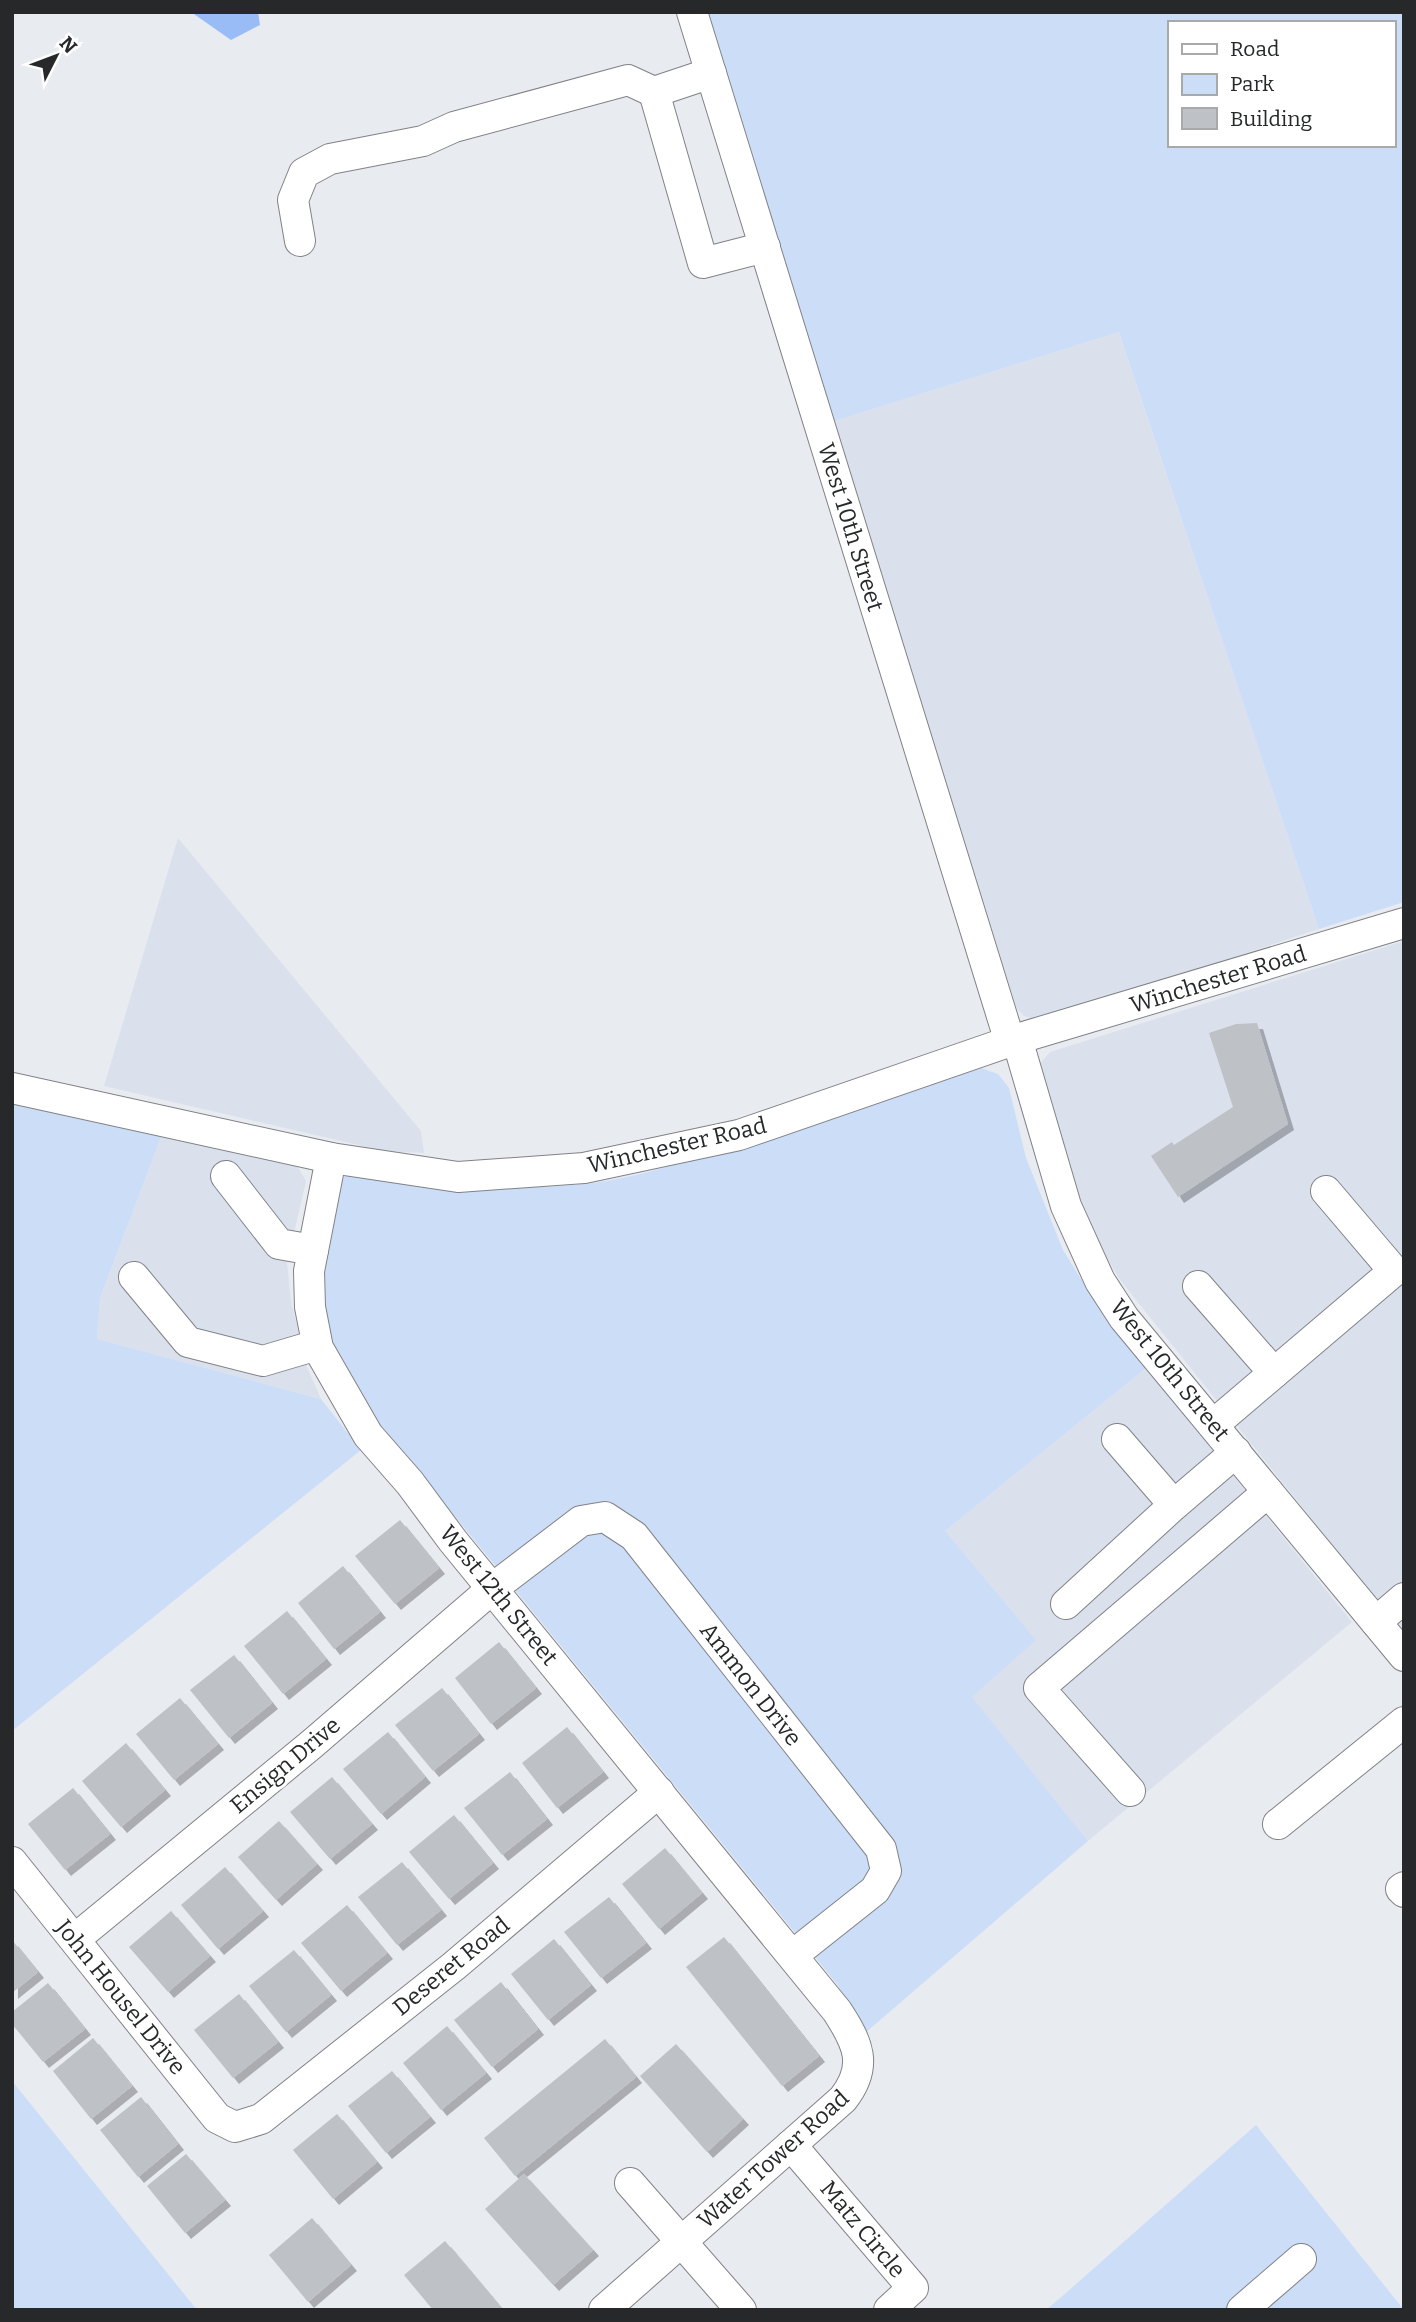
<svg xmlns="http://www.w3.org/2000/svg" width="1416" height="2322" font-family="Bitter,serif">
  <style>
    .built { fill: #dae1ed }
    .green { fill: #ccddf8; fill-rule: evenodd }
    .forest { fill: #99bcf7 }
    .building { fill: #bec1c6; filter: url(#shadow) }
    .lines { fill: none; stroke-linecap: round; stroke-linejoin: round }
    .minor-casing { stroke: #808287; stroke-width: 32 }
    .minor { stroke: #fff; stroke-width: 30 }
    .labels { text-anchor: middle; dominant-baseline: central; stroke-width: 6; stroke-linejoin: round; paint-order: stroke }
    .street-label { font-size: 23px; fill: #262829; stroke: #fff }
  </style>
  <defs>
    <filter id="shadow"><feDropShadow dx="6" dy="6" stdDeviation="0" flood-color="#0004"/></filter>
  </defs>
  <rect width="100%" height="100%" fill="#e8ebf0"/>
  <!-- built -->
  <g class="built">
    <polygon points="1119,332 1319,929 1039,1021 1024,1016 1013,1005 831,422"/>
    <polygon points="178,838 421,1131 424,1153 384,1151 104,1086"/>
    <polygon points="1404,941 1404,1634 1120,1280 1084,1218 1038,1066 1050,1052"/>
    <polygon points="163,1132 296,1164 306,1181 287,1263 291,1301 307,1367 321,1399 97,1339 100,1298"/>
    <polygon points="1146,1368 1352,1622 1088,1841 971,1696 945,1531"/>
  </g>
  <!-- green -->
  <g class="green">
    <path d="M704,12H1404V902L1319,929L1119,332L831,422ZM1169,23H1393V145H1169Z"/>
    <path d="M981,1068L998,1074L1009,1088L1026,1158L1063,1250L1099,1308L1146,1368L945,1531L1036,1640L972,1697L1088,1841L865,2033L837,1984L360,1400L336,1355L323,1310L319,1270L334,1188L347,1174C426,1185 505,1192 585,1184C632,1179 683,1162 729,1149C814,1124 897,1095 981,1068Z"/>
    <polygon points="12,1100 163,1132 100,1298 97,1339 321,1399 361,1450 12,1731"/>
    <polygon points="12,2081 197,2310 12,2310"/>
    <polygon points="1256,2125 1404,2310 1046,2310 1066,2293"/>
  </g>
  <!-- forest -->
  <polygon class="forest" points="191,12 258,12 260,25 231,40"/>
  <!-- building -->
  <g class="building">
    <polygon points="1257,1023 1288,1124 1178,1197 1151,1156 1172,1142 1174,1145 1233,1107 1209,1033 1236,1024"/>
    <polygon points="400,1520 439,1568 395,1604 355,1556"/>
    <polygon points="343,1566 380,1612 334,1649 298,1603"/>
    <polygon points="287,1611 326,1659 283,1694 244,1646"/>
    <polygon points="499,1642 536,1688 491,1724 455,1678"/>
    <polygon points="234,1655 272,1703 229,1738 190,1690"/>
    <polygon points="442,1688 479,1734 433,1771 395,1725"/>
    <polygon points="180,1698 218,1744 174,1780 136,1734"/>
    <polygon points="567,1727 603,1772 557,1808 522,1763"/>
    <polygon points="388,1732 425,1777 381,1814 343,1769"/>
    <polygon points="126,1743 165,1790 121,1827 82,1781"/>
    <polygon points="510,1772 547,1819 502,1855 464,1808"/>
    <polygon points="332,1777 372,1824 330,1859 290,1812"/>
    <polygon points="73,1788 110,1834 65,1870 28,1824"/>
    <polygon points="454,1815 493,1863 449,1899 409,1852"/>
    <polygon points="279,1821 317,1864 276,1900 238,1857"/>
    <polygon points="665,1848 702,1893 659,1929 622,1884"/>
    <polygon points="402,1862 441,1910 397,1945 358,1897"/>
    <polygon points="225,1867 263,1911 218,1949 181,1905"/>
    <polygon points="609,1897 646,1943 601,1978 564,1932"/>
    <polygon points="347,1905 387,1953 341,1991 301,1943"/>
    <polygon points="171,1911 210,1956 168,1992 129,1947"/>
    <polygon points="724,1937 819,2056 782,2086 686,1967"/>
    <polygon points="554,1939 591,1985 548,2020 511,1974"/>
    <polygon points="12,1940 38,1972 12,1993"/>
    <polygon points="294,1950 331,1995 286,2032 249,1986"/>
    <polygon points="501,1982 538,2029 492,2067 454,2020"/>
    <polygon points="48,1983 85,2029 43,2062 12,2024 12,2012"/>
    <polygon points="239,1994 278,2042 233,2078 194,2030"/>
    <polygon points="447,2026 486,2073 441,2110 403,2063"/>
    <polygon points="93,2038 132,2086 91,2119 53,2071"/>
    <polygon points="605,2039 636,2077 515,2176 484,2138"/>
    <polygon points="676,2044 743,2119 707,2152 640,2076"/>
    <polygon points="392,2071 430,2117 386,2153 348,2106"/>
    <polygon points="141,2097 178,2144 138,2177 100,2130"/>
    <polygon points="337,2114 377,2162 333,2199 293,2150"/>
    <polygon points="186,2154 225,2200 185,2233 147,2186"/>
    <polygon points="524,2174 593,2250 553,2285 485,2209"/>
    <polygon points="312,2218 351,2265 308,2302 269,2255"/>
    <polygon points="445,2241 503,2310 433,2310 404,2275"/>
  </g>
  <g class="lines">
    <!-- minor casing -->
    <g class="minor-casing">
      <g id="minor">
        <polyline points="692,12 1010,1042"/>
        <polyline points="654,92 703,263 765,247"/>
        <polyline points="300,241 293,200 304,173 330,159 423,141 454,127 628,80 654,92 711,73"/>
        <polyline points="1017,1039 1066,1206 1100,1281 1124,1318 1404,1656"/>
        <polyline points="12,1088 331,1158 458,1177 584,1168 739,1135 1017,1039 1404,923"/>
        <path d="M331,1158L309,1271L310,1307L318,1348L368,1435L410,1483L453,1541L837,2011C858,2043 869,2066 843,2099L604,2310"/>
        <polyline points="226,1176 279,1244 313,1250"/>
        <polyline points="134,1277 188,1342 263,1361 317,1345"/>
        <polyline points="1198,1286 1274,1373"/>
        <polyline points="1213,1425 1394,1271 1326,1191"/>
        <polyline points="1117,1439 1174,1505"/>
        <polyline points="1066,1604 1174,1505 1236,1452"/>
        <polyline points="1376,1622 1404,1598"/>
        <polyline points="1130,1791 1039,1688 1268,1492"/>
        <polyline points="1278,1824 1404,1722"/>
        <polyline points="12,1862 217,2118 235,2127 261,2119 454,1966 659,1792"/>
        <polyline points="1404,1887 1401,1889 1404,1892"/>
        <polyline points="75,1939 312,1744 493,1588 581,1521 605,1517 634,1536 881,1849 886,1871 875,1890 793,1955"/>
        <polyline points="791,2145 913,2288 889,2310"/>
        <polyline points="630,2183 741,2310"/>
        <polyline points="1242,2310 1301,2259"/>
      </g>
    </g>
    <!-- minor -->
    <use href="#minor" class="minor"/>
  </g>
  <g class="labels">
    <!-- street labels -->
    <g class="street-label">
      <text transform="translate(851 527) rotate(73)">West 10th Street</text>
      <text transform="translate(1218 979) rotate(-17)">Winchester Road</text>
      <text transform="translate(677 1145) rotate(-13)">Winchester Road</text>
      <text transform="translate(1170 1370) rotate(51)">West 10th Street</text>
      <text transform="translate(499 1595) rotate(51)">West 12th Street</text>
      <text transform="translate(751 1684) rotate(52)">Ammon Drive</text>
      <text transform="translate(285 1765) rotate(-40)">Ensign Drive</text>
      <text transform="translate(451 1966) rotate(-39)">Deseret Road</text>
      <text transform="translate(121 1997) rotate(51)">John Housel Drive</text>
      <text transform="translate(773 2159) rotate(-42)">Water Tower Road</text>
      <text transform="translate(863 2229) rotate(50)">Matz Circle</text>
    </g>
  </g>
  <!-- border -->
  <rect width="1416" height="2322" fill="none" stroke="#262829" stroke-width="28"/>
  <!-- legend -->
  <rect x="1168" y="21" width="228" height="126" fill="#ffffff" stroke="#a8a9a9" stroke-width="2"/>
  <rect x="1182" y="44" width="35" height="10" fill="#ffffff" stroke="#a8a9a9" stroke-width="2"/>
  <text x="1230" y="56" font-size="21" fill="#262829">Road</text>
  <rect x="1182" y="74" width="35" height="21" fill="#ccddf8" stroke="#a8a9a9" stroke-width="2"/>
  <text x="1230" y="91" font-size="21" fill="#262829">Park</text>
  <rect x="1182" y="108" width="35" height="21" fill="#bec1c6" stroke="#a8a9a9" stroke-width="2"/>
  <text x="1230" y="126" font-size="21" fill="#262829">Building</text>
  <!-- north arrow -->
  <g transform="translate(56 56) rotate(48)" stroke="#ffffff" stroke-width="5" paint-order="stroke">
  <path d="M0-5L12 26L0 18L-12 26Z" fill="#262829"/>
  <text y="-10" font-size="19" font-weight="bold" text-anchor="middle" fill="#262829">N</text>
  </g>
</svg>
